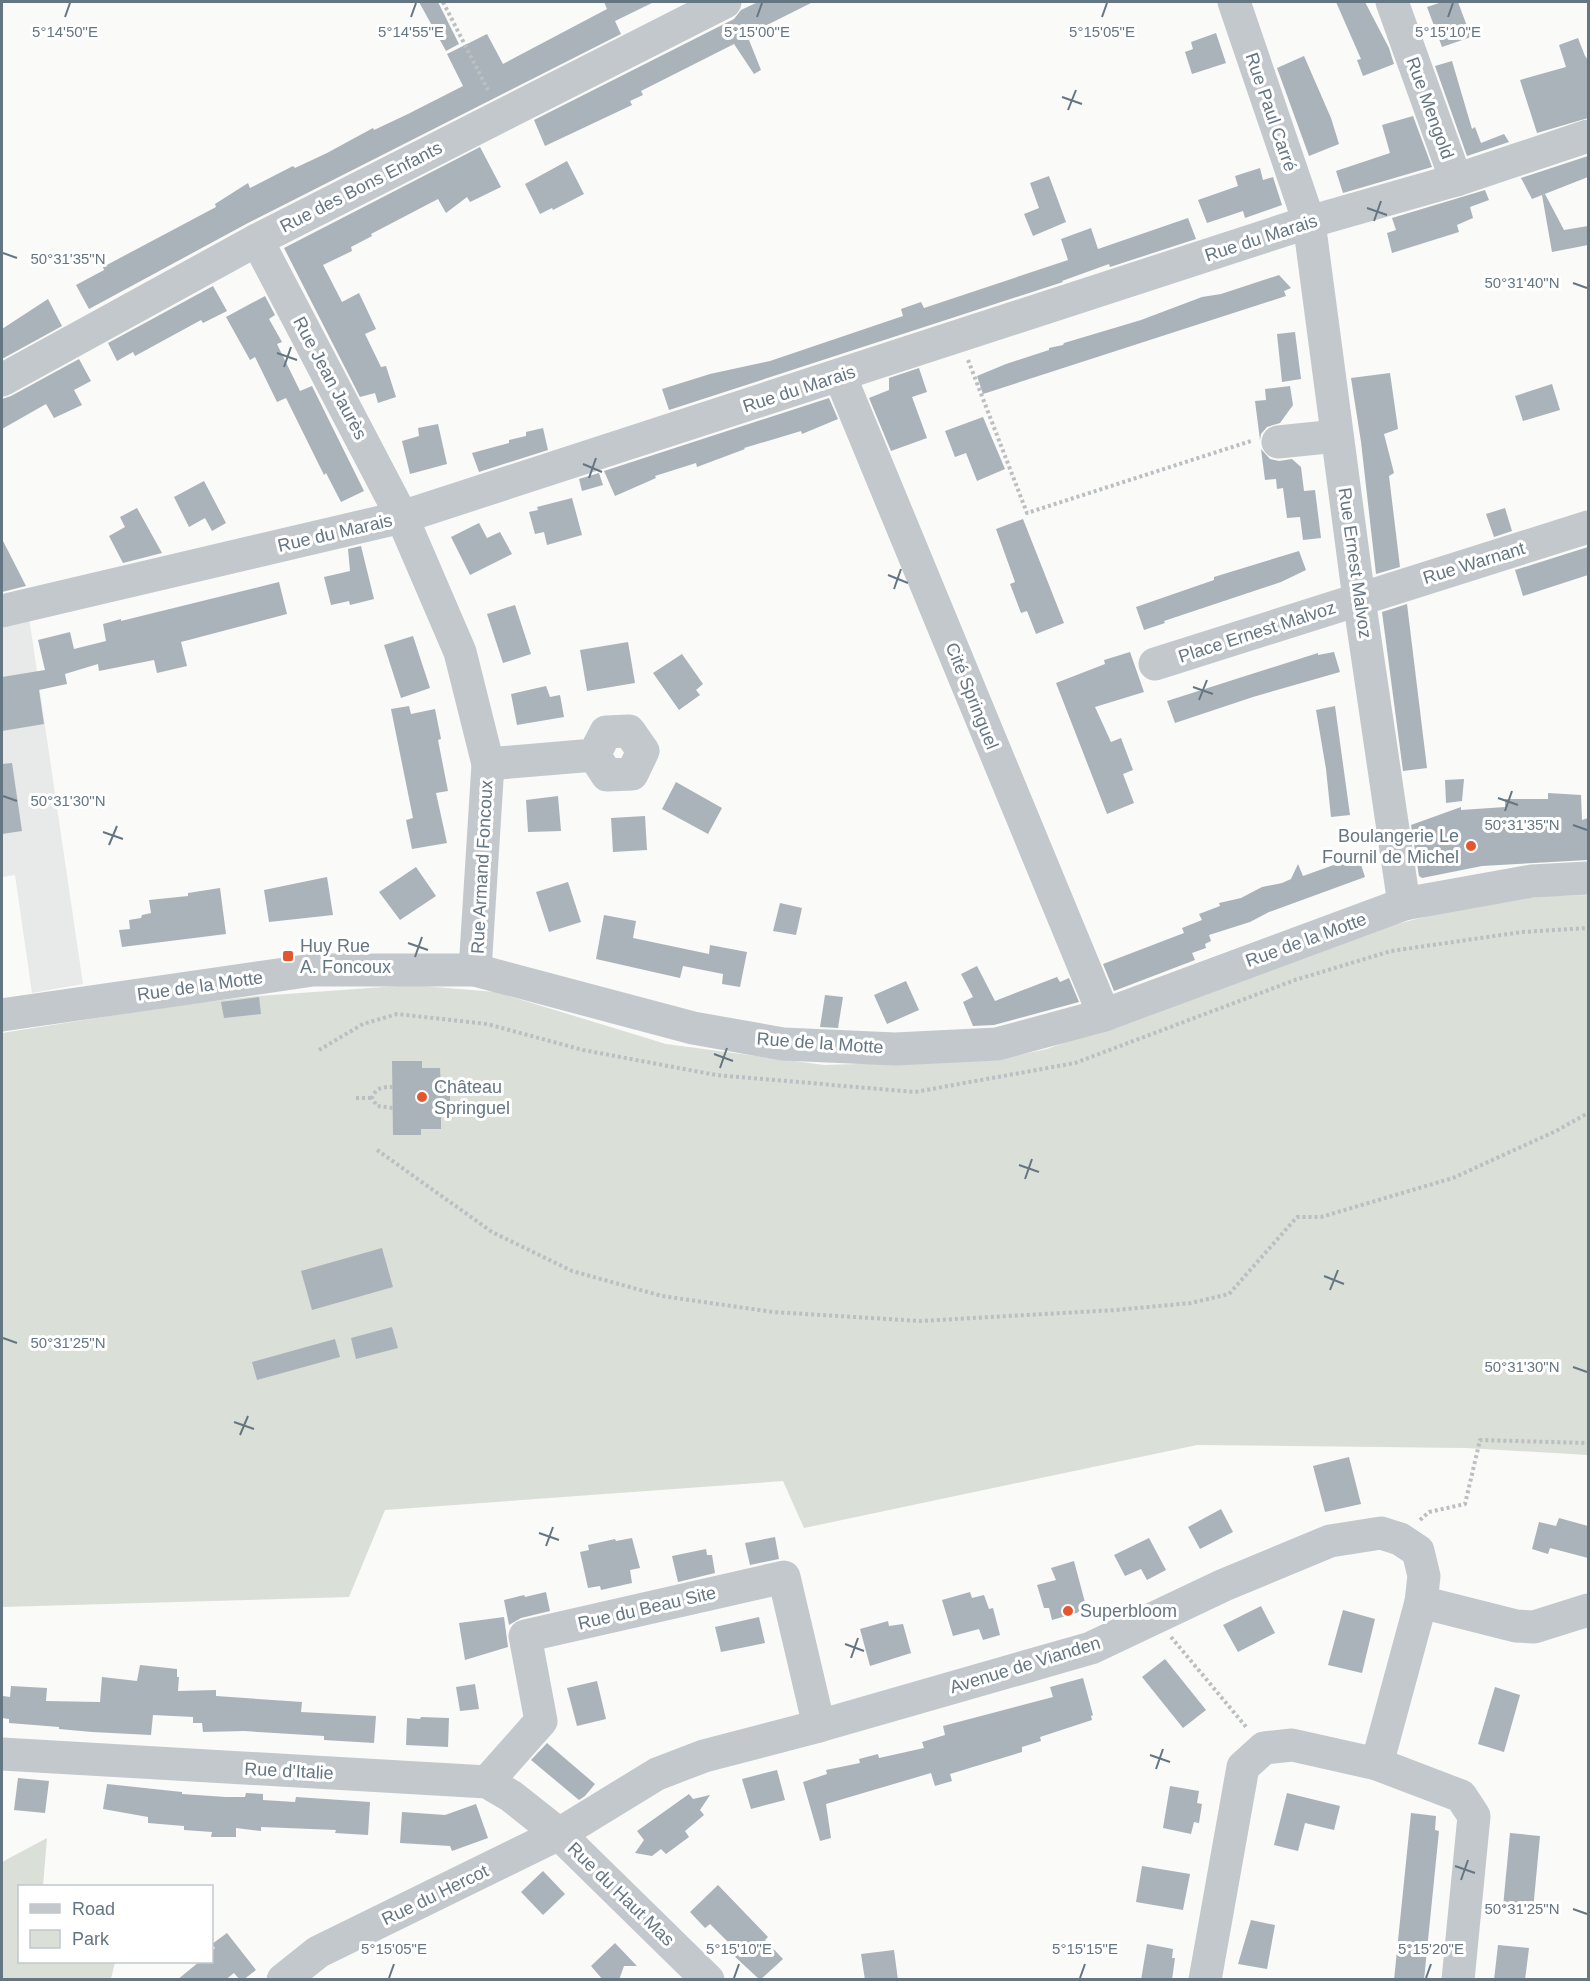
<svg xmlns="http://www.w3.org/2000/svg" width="1590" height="1981" font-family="Arial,sans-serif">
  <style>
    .built { fill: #e8e9e9 }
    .green { fill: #dadfd7 }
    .building { fill: #aab3b9 }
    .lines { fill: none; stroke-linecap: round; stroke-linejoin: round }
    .path { stroke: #bbbfc2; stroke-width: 4; stroke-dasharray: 3 3; stroke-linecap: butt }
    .minor { stroke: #c3c8cc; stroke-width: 33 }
    .ticks { fill: none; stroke: #657683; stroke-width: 2 }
    .poi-dot { fill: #e4572e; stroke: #fff; stroke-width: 2 }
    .labels { text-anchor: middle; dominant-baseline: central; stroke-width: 6; stroke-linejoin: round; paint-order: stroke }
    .street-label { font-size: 18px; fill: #657683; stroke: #fff }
    .poi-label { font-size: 18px; fill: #657683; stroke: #fff; text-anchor: start }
    .ticks-label { font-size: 15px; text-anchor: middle; fill: #657683; stroke: #fff; stroke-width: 6; stroke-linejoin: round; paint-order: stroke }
  </style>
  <rect width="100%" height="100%" fill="#fafaf8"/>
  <!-- built -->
  <polygon class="built" points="29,617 83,984 32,993 15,875 2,877 2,624"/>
  <!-- green -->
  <g class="green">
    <polygon points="1588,895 1588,1455 1466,1448 1197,1445 804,1528 783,1481 385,1510 349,1597 2,1607 2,1033 179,1005 259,996 411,985 496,992 666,1044 824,1065 995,1060 1047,1049 1372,930 1482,903 1547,896"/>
    <polygon points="47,1838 43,1886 20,1886 20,1962 115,1962 111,1979 2,1979 2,1862"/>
  </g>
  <!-- building -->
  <g class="building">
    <polygon points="419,2 438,2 459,44 446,51"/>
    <polygon points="604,2 654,2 615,21 621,34 248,223 89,309 76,285 104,270 103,267 216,207 215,204 248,183 250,188 293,166 295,168 327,153 373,128 374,130 408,114 463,86 447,54 487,34 503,64 607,9"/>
    <polygon points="758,2 813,2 747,35 761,70 754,74 734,44 641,91 643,95 630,101 632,105 545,146 534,120 734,19 741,10"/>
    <polygon points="1336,2 1365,2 1389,48 1394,64 1363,76 1357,60 1361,59"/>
    <polygon points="1442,2 1458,2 1471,37 1442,47 1427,7"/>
    <polygon points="1216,33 1226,63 1192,74 1185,52 1193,49 1191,42"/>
    <polygon points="1578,38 1585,56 1588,60 1588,118 1537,133 1520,80 1566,67 1559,45"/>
    <polygon points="1304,56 1331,118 1339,144 1309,156 1277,68"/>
    <polygon points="1452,61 1472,129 1475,127 1481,143 1504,134 1509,142 1467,156 1435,66"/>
    <polygon points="1413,116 1432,167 1343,193 1336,171 1390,153 1382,125"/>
    <polygon points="480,147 501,187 470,202 467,197 446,213 438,199 371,234 372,236 351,247 352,251 323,265 342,302 359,293 376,329 365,334 381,367 386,366 396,397 378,403 375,393 360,397 284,248"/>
    <polygon points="1588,156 1588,177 1532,199 1521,178"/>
    <polygon points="567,161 584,194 553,210 552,208 540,214 525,184"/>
    <polygon points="1260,168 1263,180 1273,177 1282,205 1245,218 1243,211 1207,223 1198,200 1238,186 1235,176"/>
    <polygon points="1049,176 1066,222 1033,236 1024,214 1039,208 1030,183"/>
    <polygon points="1485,190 1489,200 1470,207 1473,218 1457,225 1459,232 1392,253 1387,233 1396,230 1392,218"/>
    <polygon points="1545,194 1564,230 1588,226 1588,245 1552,252 1542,195"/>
    <polygon points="1188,218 1196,239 1110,267 1109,264 1062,281 1063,282 669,410 662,389 710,374 770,361 903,316 901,309 921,302 924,308 1068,260 1061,239 1091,228 1098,249"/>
    <polygon points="1279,275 1291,288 1284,291 1286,296 983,394 977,376 1006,364 1049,350 1049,348 1063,345 1064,343 1141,320 1202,297 1221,294"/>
    <polygon points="213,286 227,311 203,323 201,320 135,356 133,352 117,361 108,343"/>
    <polygon points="265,296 275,315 269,319 282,342 277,344 300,391 312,386 364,491 341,502 326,473 324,475 286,398 277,402 255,357 250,360 226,317"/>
    <polygon points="48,299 62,326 2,359 2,329"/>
    <polygon points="1295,332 1301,379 1282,382 1277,334"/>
    <polygon points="79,359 91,381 74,390 82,405 54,418 46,404 2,429 2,399 11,396"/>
    <polygon points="919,368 927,392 912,397 927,438 891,451 869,398 889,390 889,378"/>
    <polygon points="1390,373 1398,429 1384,434 1394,473 1389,476 1400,567 1376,574 1361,442 1351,378"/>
    <polygon points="1552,384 1560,410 1523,421 1515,396"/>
    <polygon points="1290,386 1293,405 1280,423 1267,427 1261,434 1260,440 1255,401 1266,400 1265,389"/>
    <polygon points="829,398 838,419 802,434 801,431 744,448 745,449 697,467 696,463 655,476 656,478 615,496 604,471"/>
    <polygon points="983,417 1005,469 977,481 966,453 955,457 945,431"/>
    <polygon points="438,424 447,464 410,474 402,441 419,436 418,428"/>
    <polygon points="543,428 548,450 479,472 472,453 509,443 509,440 526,436 526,432"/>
    <polygon points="1261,449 1270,459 1279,461 1292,459 1301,467 1304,491 1315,490 1321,538 1303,540 1300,517 1287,518 1283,488 1277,489 1276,479 1265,480"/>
    <polygon points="599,473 603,485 582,491 579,479"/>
    <polygon points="204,481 226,523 212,531 205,518 189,527 174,497"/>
    <polygon points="572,498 582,535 547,545 544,532 535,534 529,512 538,510 537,507"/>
    <polygon points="137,508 162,553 123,563 109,536 125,527 120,517"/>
    <polygon points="1505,508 1512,531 1494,537 1486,514"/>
    <polygon points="1023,519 1064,623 1036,634 1027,611 1021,613 1010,584 1015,582 996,529"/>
    <polygon points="479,523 487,538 500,532 512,554 470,575 451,537"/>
    <polygon points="2,539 26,586 2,592"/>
    <polygon points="361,546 374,599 350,605 349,601 331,605 324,577 350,571 348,549"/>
    <polygon points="1588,547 1588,575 1523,596 1515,570"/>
    <polygon points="1299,551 1306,570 1281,582 1164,621 1165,623 1144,630 1136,607 1214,580 1214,577"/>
    <polygon points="279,582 287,614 181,642 187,666 157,673 154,660 99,671 98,664 65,674 67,684 39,690 44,724 2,731 2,677 45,670 38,640 70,632 74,649 106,641 103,624 121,619 121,621"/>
    <polygon points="1407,604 1427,768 1403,771 1382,612"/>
    <polygon points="515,605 531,654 503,663 487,614"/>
    <polygon points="413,636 430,688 401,698 384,645"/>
    <polygon points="628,642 635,683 587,691 580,650"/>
    <polygon points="1130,652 1144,692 1095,707 1111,742 1121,738 1133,770 1123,774 1134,803 1107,814 1056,683 1105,664 1104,660"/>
    <polygon points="1334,652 1340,672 1253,697 1175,723 1167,701 1318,653 1318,655"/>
    <polygon points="682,654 703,684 696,690 700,695 679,710 653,673"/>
    <polygon points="546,686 550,697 560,695 564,717 517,725 511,694"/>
    <polygon points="409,706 411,714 435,709 441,739 438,740 448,791 436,793 447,843 412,849 406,820 413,818 391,709"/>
    <polygon points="1335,706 1350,815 1331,817 1326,769 1316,710"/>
    <polygon points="12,763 22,831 2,834 2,764"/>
    <polygon points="1464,779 1462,801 1446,803 1445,780"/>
    <polygon points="676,782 722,808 708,834 662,809"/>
    <polygon points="1548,793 1581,795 1582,820 1588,818 1588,860 1482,866 1422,878 1419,876 1411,825 1461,807 1461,810 1505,807 1505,799 1548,799"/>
    <polygon points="558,796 561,831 528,832 526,800"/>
    <polygon points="645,816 647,850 613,852 611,818"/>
    <polygon points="1357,852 1365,877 1269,912 1250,922 1209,935 1211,941 1205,944 1206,948 1192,953 1195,960 1114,991 1103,964 1184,933 1182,928 1202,920 1199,914 1220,906 1219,903 1241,898 1262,887 1282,883 1291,879 1298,864 1303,876 1342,862 1341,858"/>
    <polygon points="416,867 436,896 400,920 379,892"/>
    <polygon points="327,877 333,915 269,922 264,890"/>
    <polygon points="568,882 581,922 549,932 536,892"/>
    <polygon points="220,888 226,934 122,947 119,930 130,929 129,920 141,918 142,915 151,913 149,900 188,896 188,893"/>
    <polygon points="780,903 802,908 796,935 773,931"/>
    <polygon points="604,915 636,921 633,938 709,954 710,945 747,952 740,987 722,984 723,974 683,966 680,978 596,959"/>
    <polygon points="977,966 995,1001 1057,977 1060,982 1069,978 1079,1002 994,1025 973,1026 963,1002 973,997 961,974"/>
    <polygon points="906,981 919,1010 887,1024 874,995"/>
    <polygon points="825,995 843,997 838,1028 820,1027"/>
    <polygon points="259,997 261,1014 224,1018 221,1002"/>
    <polygon points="392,1061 422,1061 422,1068 440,1068 441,1088 450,1088 450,1107 441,1107 441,1129 421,1129 421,1135 393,1135"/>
    <polygon points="382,1248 393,1287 312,1310 301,1271"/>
    <polygon points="392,1327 398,1348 356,1359 351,1338"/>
    <polygon points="335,1339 340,1357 257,1380 252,1362"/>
    <polygon points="1349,1457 1361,1504 1325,1512 1313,1466"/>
    <polygon points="1221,1509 1233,1532 1200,1549 1188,1527"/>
    <polygon points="1559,1518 1588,1526 1588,1558 1550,1548 1548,1554 1532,1549 1539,1522 1556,1526"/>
    <polygon points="775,1537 779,1559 750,1565 745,1543"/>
    <polygon points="632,1538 640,1568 630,1570 632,1583 601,1590 600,1586 588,1588 580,1552 589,1550 588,1545 615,1539 616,1541"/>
    <polygon points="1149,1538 1166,1570 1147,1580 1141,1569 1125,1576 1114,1555"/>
    <polygon points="706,1549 707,1555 712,1555 715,1573 678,1582 672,1556"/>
    <polygon points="1074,1561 1087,1610 1052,1620 1049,1608 1044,1608 1037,1585 1056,1580 1051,1568"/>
    <polygon points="546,1592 550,1611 521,1618 509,1625 504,1600 524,1595 525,1597"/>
    <polygon points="970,1592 972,1598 984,1595 989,1609 993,1608 1000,1635 983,1640 979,1629 953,1636 942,1600"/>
    <polygon points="1261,1606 1275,1633 1238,1652 1223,1625"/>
    <polygon points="1343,1610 1375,1619 1362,1673 1328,1665"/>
    <polygon points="504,1617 508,1647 465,1660 459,1623"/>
    <polygon points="759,1617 765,1643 721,1652 715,1627"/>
    <polygon points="888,1621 889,1626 903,1624 911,1653 870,1666 860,1629"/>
    <polygon points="1165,1659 1206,1710 1183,1728 1142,1677"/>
    <polygon points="140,1665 177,1669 177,1677 179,1677 178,1691 216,1690 216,1696 302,1702 301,1712 376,1716 374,1743 324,1740 324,1736 244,1731 203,1732 202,1723 193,1723 193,1717 153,1715 151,1735 92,1732 59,1729 59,1727 9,1723 9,1719 2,1718 3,1696 10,1697 11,1686 47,1688 46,1701 100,1702 102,1677 137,1681"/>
    <polygon points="1083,1678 1093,1715 1091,1716 1092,1720 1040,1737 1041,1741 1022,1747 1022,1752 950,1774 952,1781 935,1786 931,1773 826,1804 831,1838 820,1841 803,1782 827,1774 826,1770 860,1763 859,1759 878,1754 879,1758 924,1748 922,1742 945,1735 943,1726 1053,1697 1050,1687"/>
    <polygon points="597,1681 606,1719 577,1726 567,1688"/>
    <polygon points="475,1684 479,1709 460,1711 456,1687"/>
    <polygon points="1495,1687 1520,1695 1504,1752 1478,1744"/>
    <polygon points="421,1717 449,1718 448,1747 406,1745 407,1718 420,1719"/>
    <polygon points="547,1743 595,1784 585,1796 579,1800 531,1760"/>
    <polygon points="777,1770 785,1800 751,1809 742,1779"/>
    <polygon points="18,1778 49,1781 45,1813 14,1810"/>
    <polygon points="107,1784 182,1792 182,1794 226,1797 245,1797 246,1793 263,1794 263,1800 295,1802 296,1797 370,1802 368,1835 335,1833 336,1830 261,1827 261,1831 236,1828 236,1837 211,1837 212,1832 184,1830 184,1826 148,1823 148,1817 103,1809"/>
    <polygon points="1170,1786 1199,1791 1197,1803 1202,1804 1199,1823 1194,1822 1191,1834 1163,1828"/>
    <polygon points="1287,1793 1340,1806 1334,1830 1305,1823 1298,1851 1274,1845"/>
    <polygon points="689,1794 693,1799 710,1795 700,1810 704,1815 685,1831 689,1837 666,1854 661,1849 652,1856 635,1853 644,1840 637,1831"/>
    <polygon points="476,1804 488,1838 452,1851 450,1846 400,1843 402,1812 445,1815"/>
    <polygon points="1411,1813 1436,1816 1435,1830 1439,1831 1424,1980 1394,1980"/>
    <polygon points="1510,1833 1540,1836 1533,1910 1503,1907"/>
    <polygon points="1142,1866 1190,1874 1183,1910 1136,1902"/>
    <polygon points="543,1871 565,1894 543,1915 521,1892"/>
    <polygon points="718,1885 768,1937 765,1940 783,1959 760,1980 732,1954 736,1950 710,1924 705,1928 690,1912"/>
    <polygon points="1251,1920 1275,1925 1267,1969 1238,1964"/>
    <polygon points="227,1933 256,1970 243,1980 240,1980 234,1973 225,1980 177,1980 199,1962 212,1962 212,1951 215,1948 212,1944"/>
    <polygon points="615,1943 637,1966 624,1966 619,1980 603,1980 591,1966"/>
    <polygon points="1147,1944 1173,1949 1172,1958 1175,1958 1172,1980 1141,1980"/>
    <polygon points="1498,1945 1529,1948 1525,1980 1494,1980"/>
    <polygon points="894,1950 898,1980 865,1980 861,1954"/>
  </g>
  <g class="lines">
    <!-- path -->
    <g class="path">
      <polyline points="443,2 489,92"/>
      <polyline points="968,360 1027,513 1251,441"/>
      <polyline points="319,1050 363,1024 397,1014 487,1024 583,1050 716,1075 915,1092 1075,1063 1295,980 1391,951 1522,932 1588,928"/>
      <path d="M393,1087C383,1087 376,1087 372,1098L377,1106L393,1108"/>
      <polyline points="356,1098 372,1098"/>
      <polyline points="377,1150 492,1232 572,1271 662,1296 773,1312 920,1321 1116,1310 1191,1303 1229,1294 1297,1217 1321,1217 1453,1178 1556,1131 1588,1113"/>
      <polyline points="1420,1520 1429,1512 1465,1504 1480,1440 1588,1443"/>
      <polyline points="1171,1637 1247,1728"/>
    </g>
    <!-- minor -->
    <g class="minor">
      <polyline points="1234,2 1309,222 1359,599 1404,904"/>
      <polyline points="1392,2 1456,180"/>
      <polyline points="257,240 402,517 460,652 488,764 475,970"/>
      <polyline points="840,376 1104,1015"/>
      <polyline points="2,380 257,240 725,2"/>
      <polyline points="1278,442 1337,436"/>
      <polyline points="2,611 402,517 1309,222 1456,180 1588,136"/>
      <polyline points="1155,664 1588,527"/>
      <polyline points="488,764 594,755 607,775 632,774 643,751 629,731 606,732 594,755"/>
      <polyline points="2,1015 313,970 475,970 693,1028 783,1044 895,1049 997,1044 1104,1015 1404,904 1532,881 1588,878"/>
      <polyline points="1421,1602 1516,1626 1534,1627 1588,1610"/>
      <polyline points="2,1754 487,1782 511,1796 559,1834 708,1980"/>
      <polyline points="1377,1764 1461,1796 1474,1816 1458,1980"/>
      <polyline points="487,1782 541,1721 525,1636 784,1577 819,1726"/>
      <polyline points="283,1980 318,1952 559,1834 657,1774 704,1756 819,1726 1091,1648 1224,1585 1330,1541 1381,1533 1400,1539 1418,1551 1424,1576 1421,1602 1377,1764 1292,1745 1264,1748 1243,1767 1205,1980"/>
    </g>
  </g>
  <!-- ticks -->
  <path class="ticks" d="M65,17L70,3M411,17L416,3M757,17L762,3M1102,17L1107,3M1448,17L1453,3M1062,97L1082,104M1068,110L1076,90M1367,208L1387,215M1374,221L1381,201M3,253L17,258M1573,283L1587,288M277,353L297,360M284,367L291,347M583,464L602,472M589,478L596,458M888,575L908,583M894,589L901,569M1193,687L1213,694M1199,700L1207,680M3,796L17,801M1498,798L1518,805M1505,811L1512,791M1573,825L1587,830M103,832L123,839M109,845L117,826M408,943L428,950M415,957L422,937M714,1054L733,1061M720,1068L727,1048M1019,1165L1039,1172M1025,1179L1032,1159M1324,1276L1344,1284M1330,1290L1338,1270M3,1338L17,1343M1573,1367L1587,1372M234,1422L254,1429M240,1435L248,1416M539,1533L559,1540M546,1546L553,1527M845,1644L864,1651M851,1658L858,1638M1150,1755L1170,1762M1156,1769L1163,1749M1455,1866L1475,1873M1461,1880L1468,1860M1573,1909L1587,1914M389,1978L394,1964M734,1978L739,1964M1080,1978L1085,1964M1426,1978L1431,1964"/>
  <!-- markers -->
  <g class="poi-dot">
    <circle cx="1471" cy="846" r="6"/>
    <rect x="282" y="950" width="12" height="12" rx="3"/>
    <circle cx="422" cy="1097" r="6"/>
    <circle cx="1068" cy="1611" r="6"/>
  </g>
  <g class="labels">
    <!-- street labels -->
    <g class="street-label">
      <text transform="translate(1430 108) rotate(70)">Rue Mengold</text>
      <text transform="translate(1271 112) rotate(71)">Rue Paul Carré</text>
      <text transform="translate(361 187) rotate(-27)">Rue des Bons Enfants</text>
      <text transform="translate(1261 238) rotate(-18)">Rue du Marais</text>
      <text transform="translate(330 378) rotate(62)">Rue Jean Jaurès</text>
      <text transform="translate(799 389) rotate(-18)">Rue du Marais</text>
      <text transform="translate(335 533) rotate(-13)">Rue du Marais</text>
      <text transform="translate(1355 563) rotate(82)">Rue Ernest Malvoz</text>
      <text transform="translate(1474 563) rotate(-17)">Rue Warnant</text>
      <text transform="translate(1257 632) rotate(-18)">Place Ernest Malvoz</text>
      <text transform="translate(972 696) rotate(68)">Cité Springuel</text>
      <text transform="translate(482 867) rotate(-87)">Rue Armand Foncoux</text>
      <text transform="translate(1306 940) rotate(-20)">Rue de la Motte</text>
      <text transform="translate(200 986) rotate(-8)">Rue de la Motte</text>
      <text transform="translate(820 1043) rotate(4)">Rue de la Motte</text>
      <text transform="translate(647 1608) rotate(-13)">Rue du Beau Site</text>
      <text transform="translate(1025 1665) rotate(-17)">Avenue de Vianden</text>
      <text transform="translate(289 1771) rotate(3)">Rue d'Italie</text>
      <text transform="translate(621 1894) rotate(44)">Rue du Haut Mas</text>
      <text transform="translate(435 1895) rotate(-26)">Rue du Hercot</text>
    </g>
    <!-- poi labels -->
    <g class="poi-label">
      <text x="1459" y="836" text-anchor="end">Boulangerie Le<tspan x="1459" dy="21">Fournil de Michel</tspan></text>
      <text x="300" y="946">Huy Rue<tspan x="300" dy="21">A. Foncoux</tspan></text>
      <text x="434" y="1087">Château<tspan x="434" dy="21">Springuel</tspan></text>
      <text x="1080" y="1611">Superbloom</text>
    </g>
  </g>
  <g class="ticks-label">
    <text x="65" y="37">5°14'50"E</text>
    <text x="411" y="37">5°14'55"E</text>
    <text x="757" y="37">5°15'00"E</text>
    <text x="1102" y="37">5°15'05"E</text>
    <text x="1448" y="37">5°15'10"E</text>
    <text x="68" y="264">50°31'35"N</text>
    <text x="1522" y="288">50°31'40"N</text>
    <text x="68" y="806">50°31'30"N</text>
    <text x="1522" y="830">50°31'35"N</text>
    <text x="68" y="1348">50°31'25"N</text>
    <text x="1522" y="1372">50°31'30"N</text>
    <text x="1522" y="1914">50°31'25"N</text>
    <text x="394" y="1954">5°15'05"E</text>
    <text x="739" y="1954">5°15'10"E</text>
    <text x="1085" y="1954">5°15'15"E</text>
    <text x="1431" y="1954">5°15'20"E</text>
  </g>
  <!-- border -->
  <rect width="1590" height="1981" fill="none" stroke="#657683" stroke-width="6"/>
  <!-- legend -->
  <rect x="18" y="1885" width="195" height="78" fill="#ffffff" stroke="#c1c8cd" stroke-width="1.5"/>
  <rect x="30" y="1904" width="30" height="9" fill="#c3c8cc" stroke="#c1c8cd" stroke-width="1.5"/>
  <text x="72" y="1915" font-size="18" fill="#657683">Road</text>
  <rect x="30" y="1930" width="30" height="18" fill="#dadfd7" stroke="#c1c8cd" stroke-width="1.5"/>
  <text x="72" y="1945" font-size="18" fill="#657683">Park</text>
</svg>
